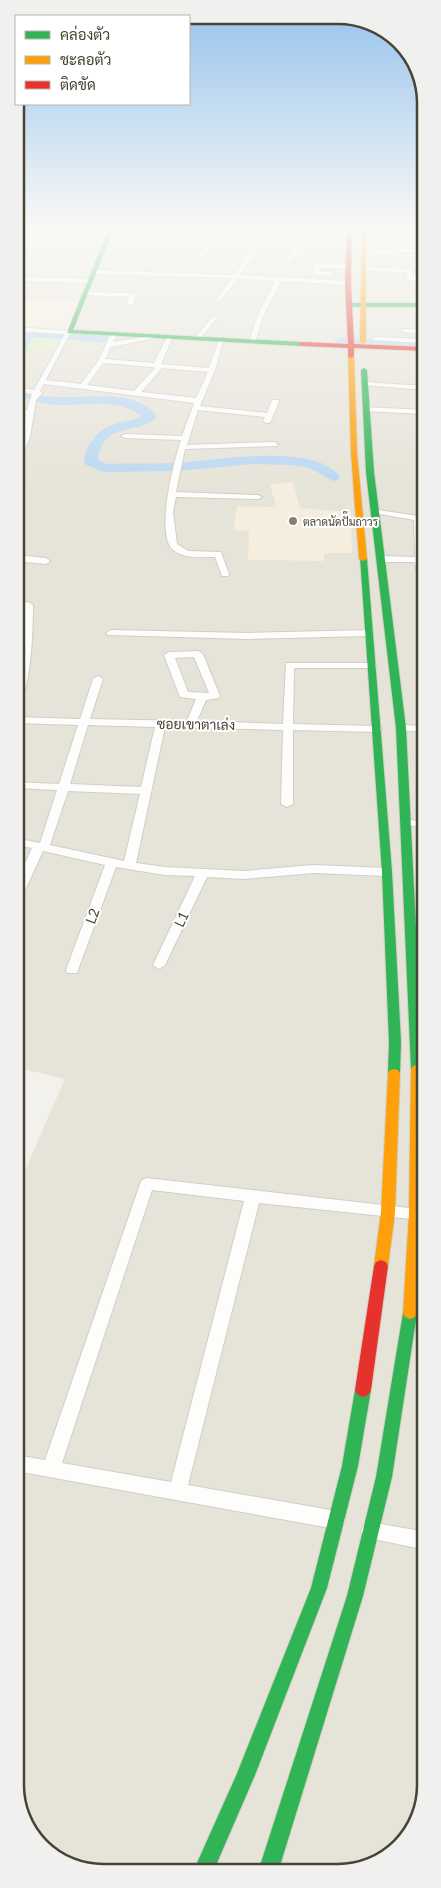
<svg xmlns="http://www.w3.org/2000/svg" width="441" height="1888" font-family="Lato,Sarabun,sans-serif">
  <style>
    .residential { fill: #e6e3d8 }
    .commercial { fill: #f5edde }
    .green { fill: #ddeeca }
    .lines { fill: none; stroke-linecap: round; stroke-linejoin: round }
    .river { fill: #bad8f2; fill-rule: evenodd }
    .street-casing { stroke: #d0cec8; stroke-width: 2 }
    .fast-casing { stroke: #d2cfc2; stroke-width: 2 }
    .slow-casing { stroke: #d2cfc2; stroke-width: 2 }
    .jam-casing { stroke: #d2cfc2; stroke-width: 2 }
    .street { fill: #fdfdfc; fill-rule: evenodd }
    .fast { fill: #30b455; fill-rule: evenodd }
    .slow { fill: #ff9f0a; fill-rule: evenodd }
    .jam { fill: #e5322d; fill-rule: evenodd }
    .poi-dot { fill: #848075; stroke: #fff; stroke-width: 2 }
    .labels { text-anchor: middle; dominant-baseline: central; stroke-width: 4; stroke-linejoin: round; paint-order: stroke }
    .far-poi-label { font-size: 11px; fill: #494336; stroke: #fff; text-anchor: start }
    .street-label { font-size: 14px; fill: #494336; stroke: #fff }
    .rim { fill: none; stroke: #494336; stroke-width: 2.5 }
  </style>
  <rect width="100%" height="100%" fill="#f2f1eb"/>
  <!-- residential -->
  <polygon class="residential" points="15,228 425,228 426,1791 404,1843 350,1872 85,1871 40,1847 16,1797 16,1191 65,1079 16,1067"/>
  <!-- commercial -->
  <g class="commercial">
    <polygon points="15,300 82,302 69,332 15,329"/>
    <polygon points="293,482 300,508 351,512 352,553 324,553 324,561 248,560 249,531 233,530 237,506 276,507 270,484"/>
  </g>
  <!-- green -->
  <polygon class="green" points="15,329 69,332 61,350 27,348 15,364"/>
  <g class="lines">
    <!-- river -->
    <g class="river">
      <polygon points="289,228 307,228 326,238 325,240 317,240"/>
      <polygon points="15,328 109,335 115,339 109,343 33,337 19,362 15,363 15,348 22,336 15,336"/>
      <polygon points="341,337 425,341 425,349 337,344 335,341"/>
      <path d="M15,386C25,389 35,395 45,396C78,401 133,385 157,416C140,437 104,419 98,459L106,464C129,463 152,464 175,463C214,461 315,441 340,477L338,480L333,481L310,468L291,465L254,464L175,471L104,472L86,465L84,462C85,445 99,428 115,424C124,421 133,421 141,416C116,397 86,406 57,405C42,404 29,400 15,394Z"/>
    </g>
    <!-- street casing -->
    <g class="street-casing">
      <g id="street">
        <polygon points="20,228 85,228 114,231 111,233 40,230 24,252 21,250 35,230"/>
        <polygon points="216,228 222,228 221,232 351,245 349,248 304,243 287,265 284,263 299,243 266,239 240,275 348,281 351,283 348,285 281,281 263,317 256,340 253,342 250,340 257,317 275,281 238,279 219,302 216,300 232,278 94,274 91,272 94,270 234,275 260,239 219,235 201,259 197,259 215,233"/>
        <polygon points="413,228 425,228 425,232"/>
        <polygon points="397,248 425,251 422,253 399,252 395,255 360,252 363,250 393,251"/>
        <polygon points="316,264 348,264 351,266 348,268 319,268 319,271 333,273 331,276 314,274 313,266"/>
        <polygon points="363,267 410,269 413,271 413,274 421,276 422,280 419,282 407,280 407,273 361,270"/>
        <polygon points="15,277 90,279 93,281 90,283 15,281"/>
        <polygon points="85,292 133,293 136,295 133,304 130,306 127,304 129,297 83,295"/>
        <polygon points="213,316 218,317 199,340 195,340 195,338"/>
        <path d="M15,327L71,331L46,380L81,384L98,361L111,334L116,335L113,342L152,336L155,338L111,347L105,359L154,363L166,339L169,337L172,339L161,364L209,368L219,340L224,339L215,370L200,406L267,413L272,400H278L279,402L270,423H267L263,421L265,417L198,410L187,445L274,442L278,444L277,446L185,449L176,492L258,495L262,497L258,499L176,497L173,512L177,544L188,551L221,552L229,574L228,576H222L215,557C201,557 184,559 173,550C155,535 174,460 181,440L125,438L121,436L125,434L182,436L194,403L44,384L40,391L42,393L36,400L30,437L19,465L15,467C15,449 23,432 26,414L15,415V411L27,410L32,394L15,391V387L34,390L65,334L15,331ZM103,363L153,367L155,368L134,391L87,385ZM162,368L208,372L196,398L141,392Z"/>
        <polygon points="405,329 425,330 425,334 403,332 403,330"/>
        <polygon points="375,337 425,339 425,343 373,340 372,339"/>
        <polygon points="364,382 425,386 425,390 362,385 362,383"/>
        <polygon points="363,407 425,410 425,414 366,411 362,409"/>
        <polygon points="371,509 425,517 425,521 422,521 423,557 425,557 425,595 420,592 415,562 380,562 376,559 380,556 415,557 414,520 374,513 370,511"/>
        <polygon points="15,555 46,558 50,561 46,564 15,561"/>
        <path d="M28,602L33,605C33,622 32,700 15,706V687L23,643V608L15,609V603Z"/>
        <polygon points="111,630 248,633 369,630 374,633 369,636 248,639 108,635 106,633"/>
        <path d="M198,651L203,654L220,696L219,698L206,700L197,721L283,724L286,663H372L377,666L375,668H294L293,724L377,726L382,729L377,732L293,730V804L287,807L281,804L283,730L165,727L136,863L165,867L243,871L314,865L387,868L393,872L387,876L314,873L243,879L207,877L165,965L159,969L153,965L195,876L165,875L116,867L78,970L77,973H67L66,970L105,865L43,851L21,899L15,903V885L32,848L15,845V838L40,843L57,790L15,788V782L59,784L78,725L15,723V717L80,719L93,679L98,676L103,679L90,719L187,721L196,699L180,697L164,655L169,652ZM194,657L209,693L188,692L175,658ZM88,725L155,727L141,787L70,784ZM68,791L140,794L124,861L50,845Z"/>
        <polygon points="401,725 425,726 425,732 397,730 396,728"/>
        <polygon points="406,820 425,821 425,827 402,825 400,823"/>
        <path d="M147,1178L426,1210V1218L421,1220L259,1203L188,1485L336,1511L342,1514L345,1520L342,1526L336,1529L16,1471V1455L45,1460L140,1184L142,1180ZM152,1190L244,1201L171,1482L62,1463Z"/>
        <polygon points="370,1522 426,1532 426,1550 364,1537 361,1531 364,1525"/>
      </g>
    </g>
    <!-- fast casing -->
    <g class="fast-casing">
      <g id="fast">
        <polygon points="109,228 114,228 73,330 301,342 304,344 301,346 67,333"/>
        <polygon points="425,303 425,307 352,307 349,305 352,303"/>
        <polygon points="364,368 367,370 374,472 406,728 423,1069 421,1072 413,1072 411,1069 396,728 366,472 361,370"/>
        <polygon points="360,557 367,559 392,872 401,1042 400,1073 398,1076 390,1076 388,1073 389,1042 382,872"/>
        <polygon points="410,1307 415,1309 417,1313 392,1477 363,1596 278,1872 258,1872 347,1596 376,1477 403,1313 405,1309"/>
        <polygon points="363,1383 368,1385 371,1390 358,1466 327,1588 255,1775 213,1872 193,1872 236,1776 311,1588 342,1466 355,1390 358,1385"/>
      </g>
    </g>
    <!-- slow casing -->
    <g class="slow-casing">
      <g id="slow">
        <polygon points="362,228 366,228 366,342 363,344 360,342"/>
        <polygon points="351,354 354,356 357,453 367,559 363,561 359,559 351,453 348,356"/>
        <polygon points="417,1065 421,1066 423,1069 423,1213 417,1313 415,1317 410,1319 405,1317 403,1313 409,1213 411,1069 413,1066"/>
        <polygon points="394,1069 398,1070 400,1073 395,1212 388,1266 386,1270 381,1272 376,1270 374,1266 381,1212 388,1073 390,1070"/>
      </g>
    </g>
    <!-- jam casing -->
    <g class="jam-casing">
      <g id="jam">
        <polygon points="347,228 352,228 351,283 354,344 425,347 425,351 354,348 354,356 351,358 348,356 348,348 301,346 298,344 301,342 348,344 345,283"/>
        <polygon points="381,1260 386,1262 388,1266 371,1390 368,1395 363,1397 358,1395 355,1390 374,1266 376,1262"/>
      </g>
    </g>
    <!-- street -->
    <use href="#street" class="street"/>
    <!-- fast -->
    <use href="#fast" class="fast"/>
    <!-- slow -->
    <use href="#slow" class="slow"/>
    <!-- jam -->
    <use href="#jam" class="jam"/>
  </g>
  <!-- sky -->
  <linearGradient id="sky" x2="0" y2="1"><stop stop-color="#95c2ec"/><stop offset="0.46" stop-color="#f9f9f6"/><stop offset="1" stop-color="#f9f9f6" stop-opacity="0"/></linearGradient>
  <rect width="441" height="493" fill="url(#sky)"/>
  <!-- markers -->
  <circle class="poi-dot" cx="293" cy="521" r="5"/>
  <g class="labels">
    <!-- far-poi labels -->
    <g class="far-poi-label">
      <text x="303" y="521">ตลาดนัดปั๊มถาวร</text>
    </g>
    <!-- street labels -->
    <g class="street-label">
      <text transform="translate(196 724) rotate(1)">ซอยเขาตาเล่ง</text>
      <text transform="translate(92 916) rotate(-70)">L2</text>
      <text transform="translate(181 919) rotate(-65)">L1</text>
    </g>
  </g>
  <!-- crop -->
  <path d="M0 0H441V1888H0ZM103 24H338A79 79 0 0 1 417 103V1785A79 79 0 0 1 338 1864H103A79 79 0 0 1 24 1785V103A79 79 0 0 1 103 24Z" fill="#f0f0ef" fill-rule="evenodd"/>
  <path class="rim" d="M103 24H338A79 79 0 0 1 417 103V1785A79 79 0 0 1 338 1864H103A79 79 0 0 1 24 1785V103A79 79 0 0 1 103 24Z"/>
  <!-- legend -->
  <rect x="15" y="15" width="175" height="90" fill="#ffffff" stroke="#b6b4af"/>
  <rect x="25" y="31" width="25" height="8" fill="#30b455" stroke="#b6b4af"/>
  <text x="60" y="40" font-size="15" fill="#494336">คล่องตัว</text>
  <rect x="25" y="56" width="25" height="8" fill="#ff9f0a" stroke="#b6b4af"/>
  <text x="60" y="65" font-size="15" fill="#494336">ชะลอตัว</text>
  <rect x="25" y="81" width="25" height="8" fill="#e5322d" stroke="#b6b4af"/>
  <text x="60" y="90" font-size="15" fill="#494336">ติดขัด</text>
</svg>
